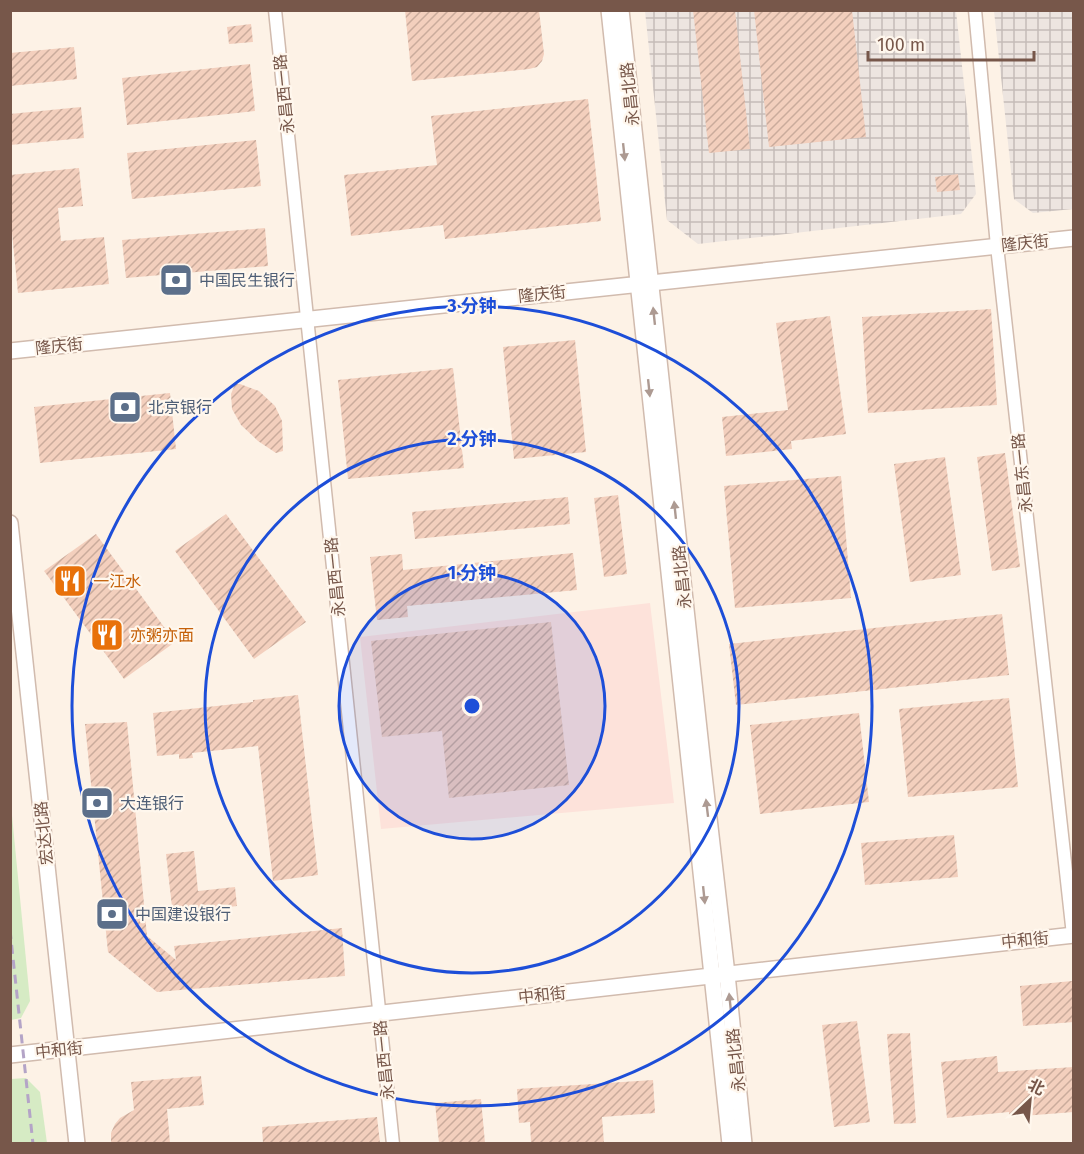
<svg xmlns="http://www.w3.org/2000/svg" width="1084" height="1154" font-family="'Fira Sans','Noto Sans SC',sans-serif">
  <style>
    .commercial { fill: #fde2da }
    .industrial { fill: url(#industrial-grid) }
    .park { fill: #d6ebc4 }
    .building { fill: url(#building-hatch) }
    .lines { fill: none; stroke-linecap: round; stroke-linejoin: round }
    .minor-casing { stroke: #d1bbae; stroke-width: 15 }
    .tertiary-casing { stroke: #d1bbae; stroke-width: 18 }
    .minor { stroke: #fff; stroke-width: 12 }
    .tertiary { stroke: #fff; stroke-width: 15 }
    .rail { stroke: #b4a4c7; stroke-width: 3; stroke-dasharray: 9 6; stroke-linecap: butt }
    .oneway { fill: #ad9a92 }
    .ring { fill: none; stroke: #1d4ed8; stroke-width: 3 }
    .labels { text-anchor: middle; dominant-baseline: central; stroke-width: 4.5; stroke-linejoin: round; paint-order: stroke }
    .street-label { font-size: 16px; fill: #77574a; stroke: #fff7ed }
    .service-label { font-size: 16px; fill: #4e5e75; stroke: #fff7ed; text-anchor: start }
    .food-label { font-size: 16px; fill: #c56008; stroke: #fff7ed; text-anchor: start }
    .centre { fill: #1d4ed8; stroke: #fff7ed; stroke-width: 3 }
    .ring-label { font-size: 18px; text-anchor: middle; font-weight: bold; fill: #1d4ed8; stroke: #fff7ed; stroke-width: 4.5; stroke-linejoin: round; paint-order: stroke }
  </style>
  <defs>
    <pattern id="industrial-grid" width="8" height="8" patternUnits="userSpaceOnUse" patternTransform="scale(1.5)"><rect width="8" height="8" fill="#ede5e0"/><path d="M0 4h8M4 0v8" fill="none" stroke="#c5bcb8"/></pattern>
    <pattern id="building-hatch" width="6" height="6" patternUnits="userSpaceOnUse" patternTransform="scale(1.5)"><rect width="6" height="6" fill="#f3cfbd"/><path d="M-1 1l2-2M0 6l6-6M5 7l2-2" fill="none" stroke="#caab9c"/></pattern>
  </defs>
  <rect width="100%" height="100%" fill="#fdf2e6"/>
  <!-- commercial -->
  <polygon class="commercial" points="650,603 674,803 381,829 360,637"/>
  <!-- industrial -->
  <g class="industrial">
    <polygon points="645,11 956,11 976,194 961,214 698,244 667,220"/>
    <polygon points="994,11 1073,11 1073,209 1033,213 1014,199"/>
  </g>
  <!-- park -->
  <g class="park">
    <polygon points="10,795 30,1001 21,1018 11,1020"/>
    <polygon points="26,1078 40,1092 47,1143 11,1143 11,1079"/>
  </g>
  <!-- building -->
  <g class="building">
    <polygon points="405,10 539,10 544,54 542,61 537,67 529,69 412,81"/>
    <polygon points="693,10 735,10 750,149 709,153"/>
    <polygon points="754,10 852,10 866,137 769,147"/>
    <polygon points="251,24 253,42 229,44 227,27"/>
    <polygon points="74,47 77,79 10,86 10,53"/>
    <polygon points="250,64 255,111 127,125 122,78"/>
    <polygon points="588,99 601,221 445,239 443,225 351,236 344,175 437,165 431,116"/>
    <polygon points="81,107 84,138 10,145 10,114"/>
    <polygon points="256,140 261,186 132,199 127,153"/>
    <polygon points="79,168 83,206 58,208 61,241 104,237 109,284 18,293 10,213 10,175"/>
    <polygon points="958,174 960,190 937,192 935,177"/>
    <polygon points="265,228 268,266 126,278 122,240"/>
    <polygon points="991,309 997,405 868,413 862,317"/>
    <polygon points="830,316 846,434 791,441 792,449 726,456 722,417 788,410 776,323"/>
    <polygon points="575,340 586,452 514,459 503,347"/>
    <polygon points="453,368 464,468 348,479 338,380"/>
    <polygon points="235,384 240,384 259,391 275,406 282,421 283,451 276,453 258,441 241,425 232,409 231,394"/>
    <polygon points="170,393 176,449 40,463 34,407"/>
    <polygon points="1005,453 1020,567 992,571 977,457"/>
    <polygon points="945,457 961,575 910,582 894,464"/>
    <polygon points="841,476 851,598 735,608 724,486"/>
    <polygon points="618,495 627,574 604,577 594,498"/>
    <polygon points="568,497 570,524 415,539 412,512"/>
    <polygon points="226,514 306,622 254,659 175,551"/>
    <polygon points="96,534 175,642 124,679 44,571"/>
    <polygon points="573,553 577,590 407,606 408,617 377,620 370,557 402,554 403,570"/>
    <polygon points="1002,614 1009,675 736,705 729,644"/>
    <polygon points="551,622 569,785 449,798 442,731 382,737 371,641"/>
    <polygon points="298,695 318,875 273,881 258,746 192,753 193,758 179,759 179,754 157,756 153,713 253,702 253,700"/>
    <polygon points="1009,698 1018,787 908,797 899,709"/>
    <polygon points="859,713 869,802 760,814 750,725"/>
    <polygon points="127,722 147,936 176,960 174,946 342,928 345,976 157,992 108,952 85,724"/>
    <polygon points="954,835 958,877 865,885 861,843"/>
    <polygon points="194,851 198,891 235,887 237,906 180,913 172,907 166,854"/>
    <polygon points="1072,981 1074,1022 1023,1026 1020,986"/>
    <polygon points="857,1021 870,1122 834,1127 822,1025"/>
    <polygon points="910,1033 916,1123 894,1124 887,1034"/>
    <polygon points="997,1056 998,1072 1074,1067 1074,1112 1009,1117 1009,1112 947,1118 941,1062"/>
    <polygon points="201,1076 204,1105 167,1109 170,1143 111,1143 111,1133 115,1124 120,1118 134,1110 131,1082"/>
    <polygon points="653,1080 655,1113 602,1117 604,1143 531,1143 530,1122 519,1123 517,1089"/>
    <polygon points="481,1099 485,1143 439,1143 435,1103"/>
    <polygon points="377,1117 380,1143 263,1143 262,1127"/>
  </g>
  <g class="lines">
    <!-- minor casing -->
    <g class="minor-casing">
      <g id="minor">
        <polyline points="275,10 393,1144"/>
        <polyline points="975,10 997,246 1073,935"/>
      </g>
    </g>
    <!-- tertiary casing -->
    <g class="tertiary-casing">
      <g id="tertiary">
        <polyline points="609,10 730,1144"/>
        <polyline points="621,10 703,766 727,974 744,1144"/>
        <polyline points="10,351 1074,238"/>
        <polyline points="10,523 77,1144"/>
        <polyline points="10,1055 1074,935"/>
      </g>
    </g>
    <!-- minor -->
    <use href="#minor" class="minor"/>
    <!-- tertiary -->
    <use href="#tertiary" class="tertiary"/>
    <!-- rail -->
    <polyline class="rail" points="10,930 33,1144"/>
  </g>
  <!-- one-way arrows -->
  <defs><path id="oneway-solid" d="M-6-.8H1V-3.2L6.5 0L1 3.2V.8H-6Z" transform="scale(1.5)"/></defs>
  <g class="oneway">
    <use href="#oneway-solid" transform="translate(624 152) rotate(84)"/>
    <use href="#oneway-solid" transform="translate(654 316) rotate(-96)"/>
    <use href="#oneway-solid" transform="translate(649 388) rotate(84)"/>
    <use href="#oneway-solid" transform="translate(675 510) rotate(-96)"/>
    <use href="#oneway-solid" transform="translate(707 808) rotate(-97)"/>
    <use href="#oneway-solid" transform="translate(704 895) rotate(84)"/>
    <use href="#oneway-solid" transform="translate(730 1002) rotate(-96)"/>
  </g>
  <!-- distance rings -->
  <circle cx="472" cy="706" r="133" fill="#1d4ed8" fill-opacity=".12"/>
  <g class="ring">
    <circle cx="472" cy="706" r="133"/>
    <circle cx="472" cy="706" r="267"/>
    <circle cx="472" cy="706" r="400"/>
  </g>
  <!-- icons -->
  <defs>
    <g id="bank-square" transform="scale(1.725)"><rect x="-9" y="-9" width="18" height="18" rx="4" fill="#5c6f8a" stroke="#fff7ed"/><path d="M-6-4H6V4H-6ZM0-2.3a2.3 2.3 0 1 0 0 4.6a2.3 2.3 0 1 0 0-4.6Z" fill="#fff"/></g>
    <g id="restaurant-square" transform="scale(1.725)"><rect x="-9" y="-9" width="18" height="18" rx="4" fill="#e8710a" stroke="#fff7ed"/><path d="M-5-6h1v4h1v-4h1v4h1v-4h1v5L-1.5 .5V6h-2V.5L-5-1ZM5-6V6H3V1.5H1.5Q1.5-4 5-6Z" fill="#fff"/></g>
  </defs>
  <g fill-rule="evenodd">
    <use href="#bank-square" x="176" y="280"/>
    <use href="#bank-square" x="125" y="407"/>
    <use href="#restaurant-square" x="70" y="581"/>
    <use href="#restaurant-square" x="107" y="635"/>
    <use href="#bank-square" x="97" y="803"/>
    <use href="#bank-square" x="112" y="914"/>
  </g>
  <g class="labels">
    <!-- street labels -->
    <g class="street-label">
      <text transform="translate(284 94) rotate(-96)">永昌西一路</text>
      <text transform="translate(630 94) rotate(-96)">永昌北路</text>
      <text transform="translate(1025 243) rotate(-6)">隆庆街</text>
      <text transform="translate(542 294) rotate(-6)">隆庆街</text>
      <text transform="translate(59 346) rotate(-6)">隆庆街</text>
      <text transform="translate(1022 473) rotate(-96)">永昌东一路</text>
      <text transform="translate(335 577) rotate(-96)">永昌西一路</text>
      <text transform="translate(682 577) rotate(-96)">永昌北路</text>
      <text transform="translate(44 833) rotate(-96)">宏达北路</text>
      <text transform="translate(1025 940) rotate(-6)">中和街</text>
      <text transform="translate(542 995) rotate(-6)">中和街</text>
      <text transform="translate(59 1050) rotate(-6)">中和街</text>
      <text transform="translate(384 1060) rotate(-96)">永昌西一路</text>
      <text transform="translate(736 1060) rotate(-96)">永昌北路</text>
    </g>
    <!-- service labels -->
    <g class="service-label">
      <text x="199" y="280">中国民生银行</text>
      <text x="148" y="407">北京银行</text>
      <text x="120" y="803">大连银行</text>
      <text x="135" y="914">中国建设银行</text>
    </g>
    <!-- food labels -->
    <g class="food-label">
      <text x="93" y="581">一江水</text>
      <text x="130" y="635">亦粥亦面</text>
    </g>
  </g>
  <circle cx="472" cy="706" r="9" class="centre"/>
  <g class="ring-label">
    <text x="472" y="312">3 分钟</text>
    <text x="472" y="445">2 分钟</text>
    <text x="472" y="579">1 分钟</text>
  </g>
  <!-- border -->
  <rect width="1084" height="1154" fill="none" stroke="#77574a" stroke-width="24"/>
  <!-- north arrow -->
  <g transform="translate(1030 1100) rotate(26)" stroke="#fff7ed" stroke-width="4.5" paint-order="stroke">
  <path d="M0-4.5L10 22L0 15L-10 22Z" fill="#77574a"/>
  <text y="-9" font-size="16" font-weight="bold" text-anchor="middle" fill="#77574a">北</text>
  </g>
  <!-- scale -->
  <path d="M868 51v9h166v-9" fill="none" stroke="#77574a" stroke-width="3"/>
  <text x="877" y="51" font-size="18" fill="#77574a" stroke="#fff7ed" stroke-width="4.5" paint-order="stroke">100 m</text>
</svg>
